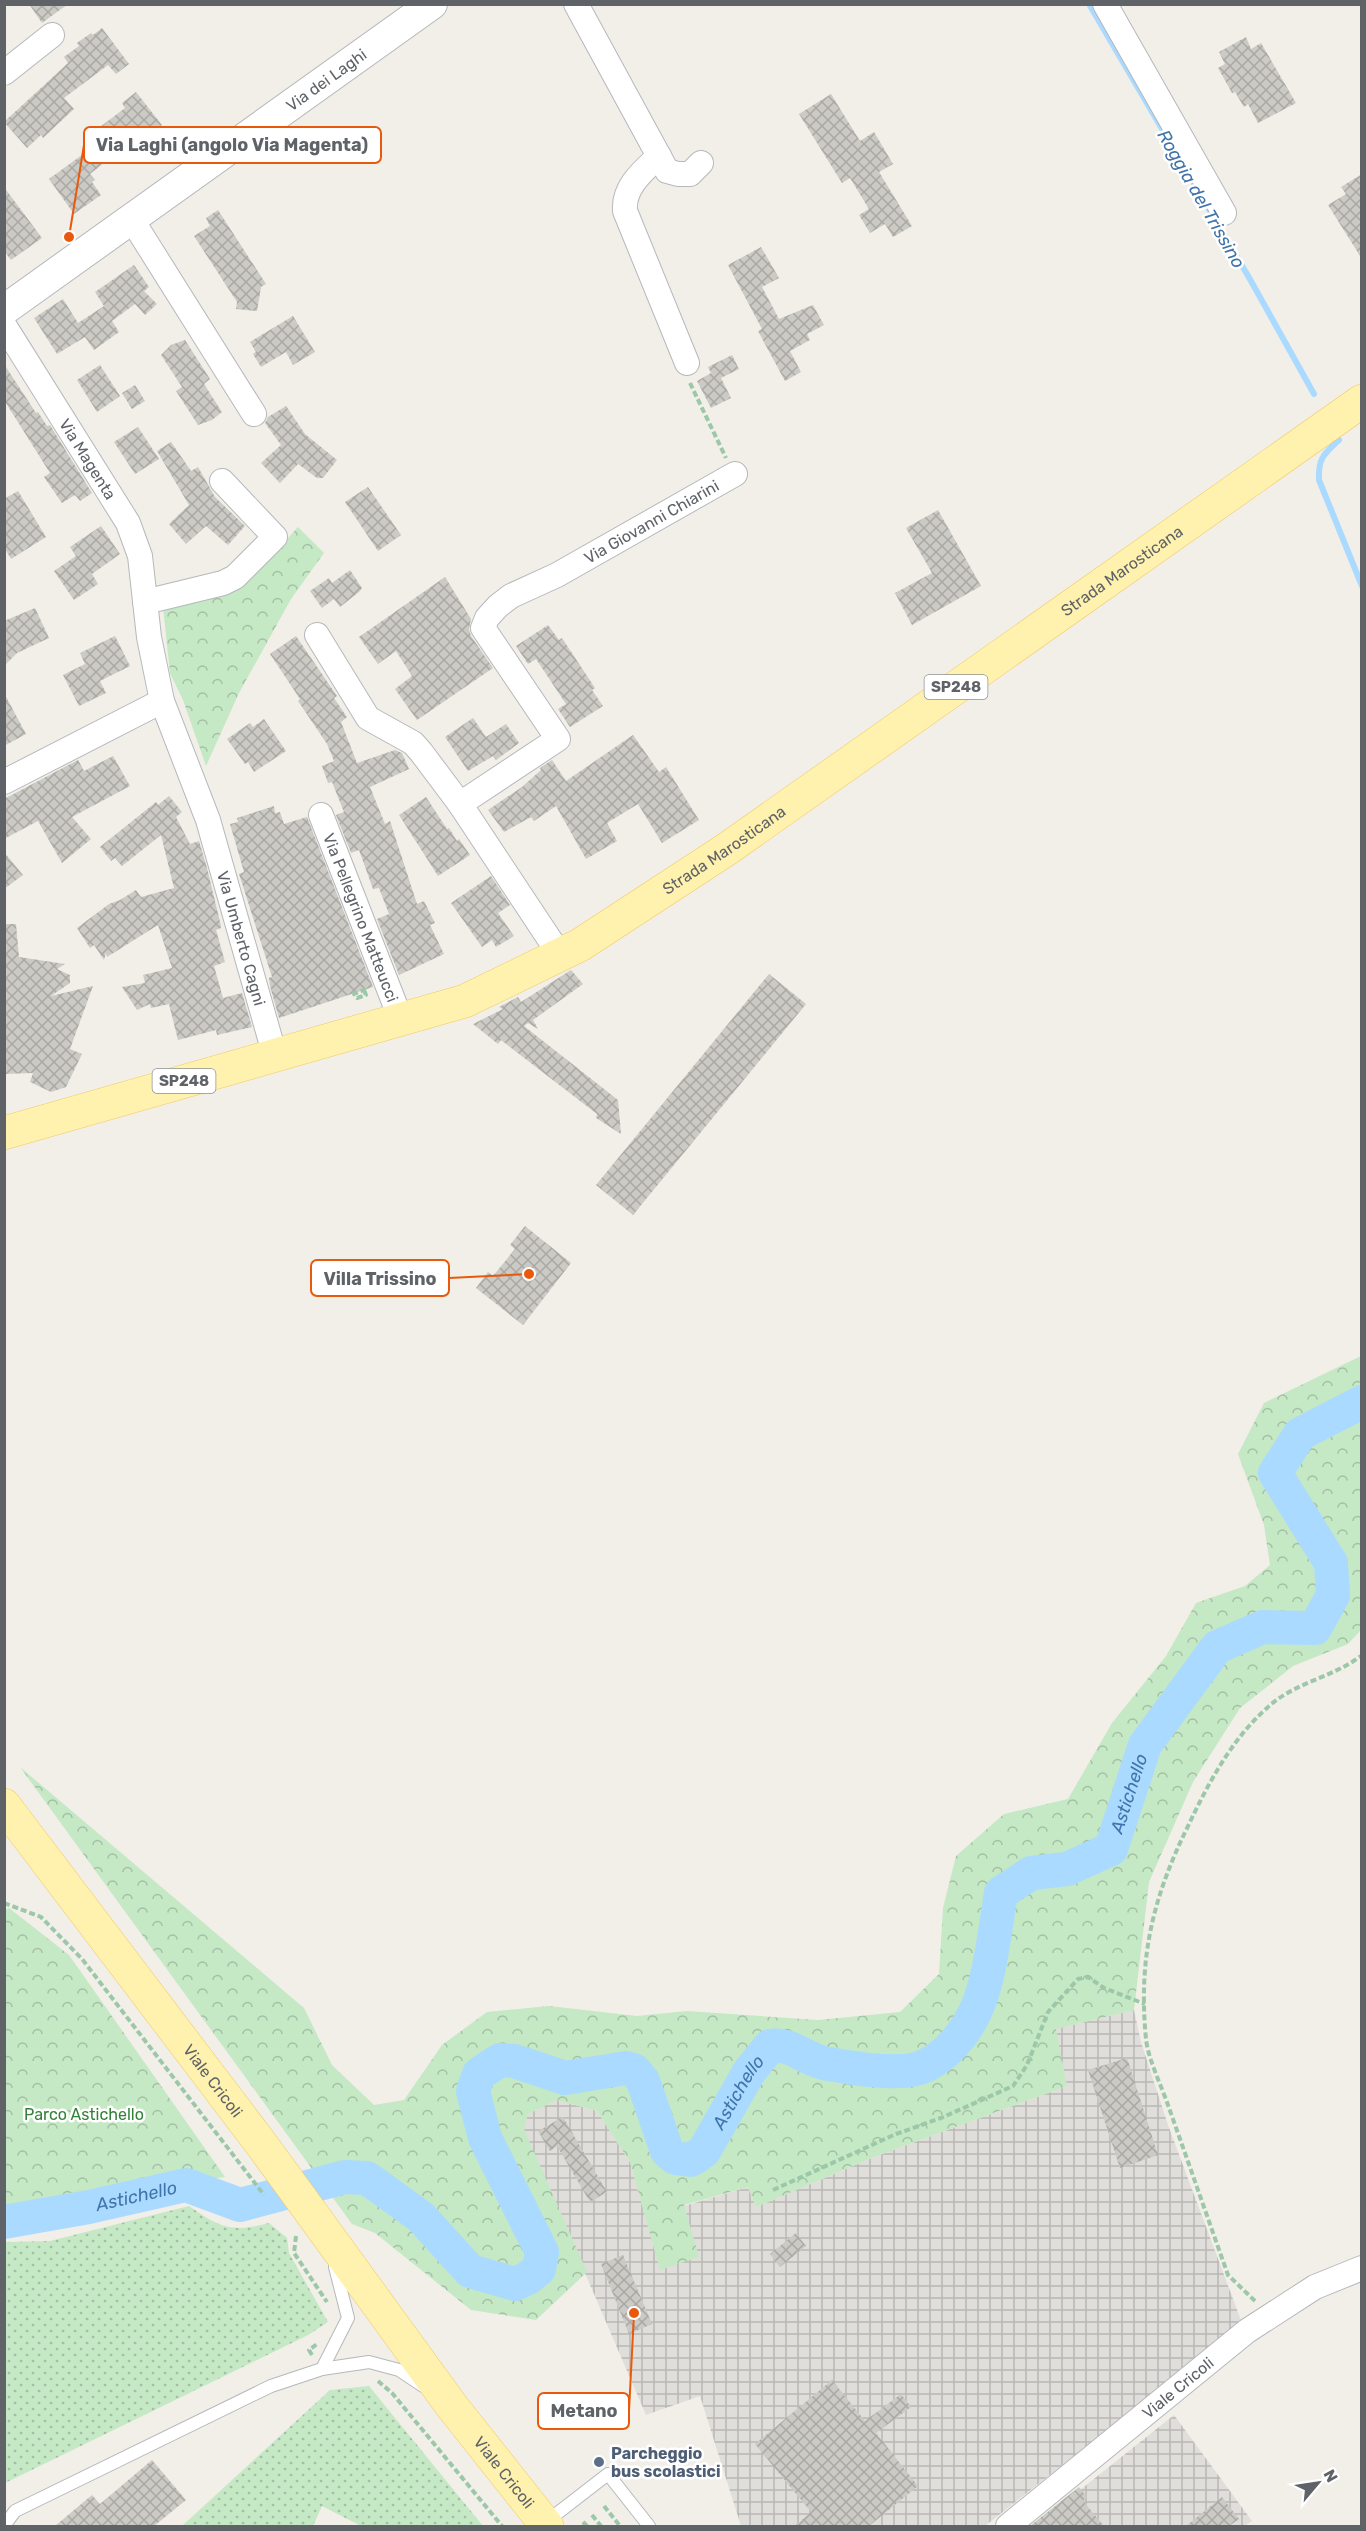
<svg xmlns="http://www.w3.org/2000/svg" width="1366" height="2531" font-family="Rubik,sans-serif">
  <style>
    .industrial { fill: url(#industrial-grid) }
    .grass { fill: url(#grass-dots) }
    .forest { fill: url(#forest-crowns) }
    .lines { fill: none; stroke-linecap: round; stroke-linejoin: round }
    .stream { stroke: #aadaff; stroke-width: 6 }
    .river { stroke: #aadaff; stroke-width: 34 }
    .building { fill: url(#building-cross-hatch) }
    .service-casing { stroke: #b5b8bc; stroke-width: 14 }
    .minor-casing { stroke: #b5b8bc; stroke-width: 26 }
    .tertiary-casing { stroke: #b5b8bc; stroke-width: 32 }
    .primary-casing { stroke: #f2c960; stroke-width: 34 }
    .path { stroke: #9cc7a9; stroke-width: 4; stroke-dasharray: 6 3; stroke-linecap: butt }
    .service { stroke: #fff; stroke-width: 12 }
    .minor { stroke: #fff; stroke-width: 24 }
    .tertiary { stroke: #fff; stroke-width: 30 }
    .primary { stroke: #fff2af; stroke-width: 33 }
    .service-dot { fill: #5c6f8a; stroke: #fff; stroke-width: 2 }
    .labels { text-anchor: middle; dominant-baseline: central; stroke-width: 5; stroke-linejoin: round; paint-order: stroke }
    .shield { fill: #fff; stroke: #8f9295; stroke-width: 1.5 }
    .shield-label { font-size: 15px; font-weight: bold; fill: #5f6368 }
    .street-label { font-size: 16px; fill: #5f6368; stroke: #fff }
    .park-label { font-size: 16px; fill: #348238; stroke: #fff }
    .service-label { font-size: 16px; font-weight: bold; fill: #4e5e75; stroke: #fff; text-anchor: start }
    .water-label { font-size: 18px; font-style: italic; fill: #4174aa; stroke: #fff }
    .leader { fill: none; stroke: #e8590c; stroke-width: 2 }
    .callout-dot { fill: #e8590c; stroke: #fff; stroke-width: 2 }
    .callout { fill: #fff; stroke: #e8590c; stroke-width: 2 }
    .callout-label { font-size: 18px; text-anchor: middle; font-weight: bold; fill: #5f6368 }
  </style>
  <defs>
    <pattern id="industrial-grid" width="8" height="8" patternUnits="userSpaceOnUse" patternTransform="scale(1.5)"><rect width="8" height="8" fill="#e0deda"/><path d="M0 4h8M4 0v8" fill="none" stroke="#b9b8b5"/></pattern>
    <pattern id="grass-dots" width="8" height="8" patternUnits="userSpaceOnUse" patternTransform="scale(1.5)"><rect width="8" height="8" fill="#c5e8c5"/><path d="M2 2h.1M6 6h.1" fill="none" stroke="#a3c0a4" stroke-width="1.8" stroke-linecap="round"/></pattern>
    <pattern id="forest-crowns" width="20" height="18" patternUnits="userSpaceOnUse" patternTransform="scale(1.5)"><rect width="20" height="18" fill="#c5e8c5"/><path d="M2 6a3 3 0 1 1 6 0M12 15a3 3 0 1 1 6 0" fill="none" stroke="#a3c0a4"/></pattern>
    <pattern id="building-cross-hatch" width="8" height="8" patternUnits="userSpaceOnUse" patternTransform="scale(1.5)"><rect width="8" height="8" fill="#cccac5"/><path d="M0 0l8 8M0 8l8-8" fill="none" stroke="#a9a8a4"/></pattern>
  </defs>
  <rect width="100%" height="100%" fill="#f1efe8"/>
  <!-- industrial -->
  <g class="industrial">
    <polygon points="1134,2010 1141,2042 1168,2125 1242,2323 985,2526 741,2526 700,2396 646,2415 523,2129 528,2114 557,2100 597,2111 630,2162 660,2269 684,2206 748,2187 756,2207 874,2157 1067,2086 1055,2029"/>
    <polygon points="1174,2415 1252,2521 1244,2526 1035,2526"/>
  </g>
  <!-- grass -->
  <g class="grass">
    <path d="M189,2206C221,2228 231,2233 269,2223L287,2238L289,2253L328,2322L308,2335L5,2483V2242L50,2241Z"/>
    <polygon points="369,2386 483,2526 361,2526 322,2506 313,2526 182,2526 330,2390"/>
  </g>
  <!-- forest -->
  <g class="forest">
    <polygon points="298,527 324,553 291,599 239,693 206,766 183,700 170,673 163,607 167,601 248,582"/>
    <polygon points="1361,1356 1361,1630 1348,1644 1293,1666 1240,1708 1193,1782 1149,1882 1134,2010 1056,2029 1067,2086 874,2157 756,2207 748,2187 684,2205 699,2257 660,2270 630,2162 597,2111 557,2100 528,2114 524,2129 587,2272 536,2320 471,2310 375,2233 352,2224 20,1767 304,2008 332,2065 374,2105 404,2100 442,2045 487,2012 549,2006 637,2016 687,2011 818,2020 900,2012 939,1974 943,1908 956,1856 1004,1814 1068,1799 1112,1723 1166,1656 1196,1603 1245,1586 1270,1565 1264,1525 1238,1454 1264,1403"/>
    <polygon points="9,1908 69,1955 225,2177 5,2211 4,1910"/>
  </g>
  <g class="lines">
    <!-- stream -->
    <g class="stream">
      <polyline points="1089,4 1251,281 1314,394"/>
      <path d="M1339,440C1324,454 1318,458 1319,480L1362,586"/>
    </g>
    <!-- river -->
    <path class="river" id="s1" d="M4,2222L89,2207L186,2185L240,2205L345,2177L367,2178L421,2217L470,2271L515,2284L528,2278L539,2269L542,2252L485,2138L473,2091L479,2074L500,2060L514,2061L565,2078L626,2068L635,2071L643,2081L667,2151L675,2158L691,2160L704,2151L749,2072L770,2046C792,2042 806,2061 829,2064C853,2068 887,2074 911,2070C938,2066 963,2037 974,2014C990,1984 995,1927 1001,1893L1031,1873L1067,1869L1111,1849L1145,1745L1217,1647L1263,1627L1315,1628L1333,1595L1331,1563L1275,1473L1300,1434L1362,1402"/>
  </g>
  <!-- building -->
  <g class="building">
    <polygon points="29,4 68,4 42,23"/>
    <polygon points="102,28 129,64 116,74 108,65 64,98 74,109 43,138 41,135 27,148 4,122 68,63 64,57 79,46 77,43 91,33 93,35"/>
    <polygon points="1246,37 1251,49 1261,43 1296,103 1258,123 1248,104 1244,107 1235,92 1232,93 1218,68 1225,64 1219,52"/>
    <polygon points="136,92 162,125 126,152 123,148 90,174 95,180 92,182 101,195 74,214 49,179 101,141 98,138 101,136 96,130 125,108 122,103"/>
    <polygon points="831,94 860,141 874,132 893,164 879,172 912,226 893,237 885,224 870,233 859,215 869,209 850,178 842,183 799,114"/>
    <polygon points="1362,174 1362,259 1328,205 1346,194 1341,187"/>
    <polygon points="4,187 42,238 11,260 4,251"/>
    <polygon points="218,210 266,284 261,287 257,311 236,309 237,302 194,236 210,226 206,218"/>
    <polygon points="761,247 779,278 762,287 779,319 813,305 824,325 807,334 810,340 790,351 801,372 785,381 758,331 762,329 728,265"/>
    <polygon points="134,265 149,287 144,291 157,304 145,315 135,304 112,321 119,332 94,350 85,337 57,354 34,318 63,299 78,323 104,306 95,292"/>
    <polygon points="293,316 315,352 293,365 286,352 261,367 253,354 256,352 250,342"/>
    <polygon points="185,340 210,379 204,384 222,412 212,420 198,425 176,391 182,387 161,355 171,345"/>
    <polygon points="732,355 739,369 721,378 731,398 711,408 697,381 711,373 708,367"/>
    <polygon points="4,364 36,413 38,412 47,426 50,425 92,493 80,501 75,495 62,503 44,477 50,473 4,400"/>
    <polygon points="100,365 120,396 97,412 77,380"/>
    <polygon points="135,385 145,401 132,409 122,393"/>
    <polygon points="286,406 305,434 337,460 323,478 317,478 298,464 280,483 261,463 281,445 265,423 268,417"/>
    <polygon points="138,427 159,459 135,474 114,442"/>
    <polygon points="171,442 191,471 198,467 215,497 245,526 228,545 206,526 186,544 169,524 189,505 157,451"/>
    <polygon points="368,487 401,535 378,551 345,502"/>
    <polygon points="18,491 46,537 11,559 4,547 4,499"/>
    <polygon points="938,510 981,586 912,625 895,593 932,573 906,528"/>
    <polygon points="101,526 120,554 92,574 98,584 74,600 54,571 76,556 70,547"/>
    <polygon points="350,570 362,588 359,592 340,607 334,599 322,608 310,591 329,578 332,583"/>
    <polygon points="445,577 471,619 469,629 471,636 493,668 417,720 395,689 412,676 396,651 378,664 359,637"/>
    <polygon points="35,608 49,638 17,653 4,666 4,621"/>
    <polygon points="548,625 559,640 562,638 595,688 592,690 603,706 570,727 558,709 566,704 536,659 528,664 516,646"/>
    <polygon points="115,636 130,666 100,681 106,693 79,706 63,675 85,664 80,653"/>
    <polygon points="296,636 337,696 334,698 347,717 341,722 357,763 395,750 402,753 409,769 370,787 385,824 390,821 417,904 424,901 435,923 430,925 444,954 399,975 377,919 389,914 379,888 373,889 359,850 351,853 336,815 344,812 332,782 328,783 322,766 334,761 327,744 298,701 300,699 270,654"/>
    <polygon points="4,693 26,734 4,746"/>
    <polygon points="473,718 486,737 506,724 519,743 496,760 493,756 468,771 445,737"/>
    <polygon points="264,719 286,751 254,772 248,762 245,764 227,739 250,723 253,727"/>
    <polygon points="633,735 659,772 666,767 699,820 662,843 638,804 607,823 617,841 586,859 556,806 534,821 531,817 504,832 488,810 522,787 541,770 540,768 552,760 566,781"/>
    <polygon points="113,756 130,786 72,817 91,839 62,863 38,821 4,839 4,799 78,760 84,771"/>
    <polygon points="169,796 182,812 176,817 190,844 199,841 207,868 221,926 221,928 216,930 225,962 214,966 223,998 242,993 252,1027 217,1035 216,1030 178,1040 169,1004 151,1008 150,1004 137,1010 122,987 145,983 143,975 172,968 158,925 107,957 106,953 104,960 94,945 90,948 77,928 109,904 120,900 136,890 141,897 174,888 161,835 122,866 115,858 111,861 100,847 156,802 158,805"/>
    <polygon points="426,797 447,829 449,828 457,841 459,839 470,855 438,876 399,815"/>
    <polygon points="274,806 275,813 280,812 284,824 307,817 373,987 279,1018 270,986 269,978 272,977 239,874 244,872 230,824 238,822 237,818"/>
    <polygon points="4,852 23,875 4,889"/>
    <polygon points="491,876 510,905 498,913 514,936 496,947 492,940 482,947 451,903"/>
    <polygon points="4,924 16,924 19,957 65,964 57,969 70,975 70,983 51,996 93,986 70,1049 82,1054 66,1087 51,1092 30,1082 33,1073 4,1074"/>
    <polygon points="571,970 583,984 533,1020 538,1029 528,1023 524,1026 618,1100 621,1134 596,1118 597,1114 501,1040 498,1044 473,1024 503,1009 499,1007 518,997 521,1002"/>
    <polygon points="769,974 806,1004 633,1215 596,1185"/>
    <polygon points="525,1226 571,1263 523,1325 476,1288 488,1272 493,1276 515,1249 510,1245"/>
    <polygon points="1127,2058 1158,2155 1120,2168 1088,2070"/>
    <polygon points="563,2117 607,2192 590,2202 557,2146 550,2151 538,2131"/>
    <polygon points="796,2233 806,2246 780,2267 770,2254"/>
    <polygon points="623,2255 652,2324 629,2334 601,2264"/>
    <polygon points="832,2380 865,2421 901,2394 911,2407 876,2433 918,2486 869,2526 795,2526 811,2512 755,2444"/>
    <polygon points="152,2460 186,2500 154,2526 55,2526 92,2495 100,2504"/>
    <polygon points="1079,2487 1087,2497 1083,2501 1104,2526 1030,2526"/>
    <polygon points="1222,2497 1239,2519 1229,2526 1186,2526"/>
  </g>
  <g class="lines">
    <!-- service casing -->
    <g class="service-casing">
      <g id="service">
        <polyline points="322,2369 348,2318 335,2267"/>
        <polyline points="546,2522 608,2474 649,2526"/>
        <polyline points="4,2526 15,2511 271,2386 322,2369 369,2362 399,2370 423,2386"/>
      </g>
    </g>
    <!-- minor casing -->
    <g class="minor-casing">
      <g id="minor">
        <polyline points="576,4 667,171 678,174 690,174 701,163"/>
        <polyline points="1105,4 1224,213"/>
        <polyline points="4,73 52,35"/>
        <path d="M659,156C643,171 623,187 625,211L687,363"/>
        <polyline points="132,220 254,414"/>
        <path id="s2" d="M4,325L128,523L140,556L149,637L162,701L208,820L275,1056"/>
        <polyline points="145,602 223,583 235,577 275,537 222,481"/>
        <polyline points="317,635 368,718 413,743 421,752 460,804 560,955"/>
        <polyline points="4,782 162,701"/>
        <path id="s3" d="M460,804L558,739L483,628L487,618L498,606L511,596L557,575L735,474"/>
        <path id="s4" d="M321,815L401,1020"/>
        <path id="s5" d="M1008,2526L1247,2331L1315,2287L1362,2268"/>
      </g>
    </g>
    <!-- tertiary casing -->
    <g class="tertiary-casing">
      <g id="tertiary">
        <path id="s6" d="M4,310L432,4"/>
      </g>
    </g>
    <!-- primary casing -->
    <g class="primary-casing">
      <g id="primary">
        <path id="s7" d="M4,1133L465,1001L580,945L727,849L1362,401"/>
        <path id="s8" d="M4,1805L262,2145L451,2405L547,2526"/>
      </g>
    </g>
    <!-- path -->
    <g class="path">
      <polyline points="690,383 726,458"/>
      <polygon points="364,990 366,995 357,998 354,994"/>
      <polyline points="4,1903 41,1917 82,1959 264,2195"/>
      <polyline points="773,2190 896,2134 941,2118 1013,2086 1027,2065 1048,2012 1078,1979 1088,1977 1104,1988 1145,2004"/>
      <polyline points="296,2236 294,2253 327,2302"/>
      <path d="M1255,2301L1228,2275C1208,2219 1189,2164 1169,2108C1162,2087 1148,2059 1146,2039C1138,1957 1153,1897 1189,1824C1209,1782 1232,1739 1267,1708C1294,1682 1333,1678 1362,1655"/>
      <polyline points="312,2355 309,2350 317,2344"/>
      <polyline points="378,2381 392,2393 502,2526"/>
      <polyline points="604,2506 620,2526"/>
      <polyline points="592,2515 601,2526"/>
      <polyline points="583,2522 587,2526"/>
    </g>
    <!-- service -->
    <use href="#service" class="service"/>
    <!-- minor -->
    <use href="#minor" class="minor"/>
    <!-- tertiary -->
    <use href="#tertiary" class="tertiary"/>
    <!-- primary -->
    <use href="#primary" class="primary"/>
  </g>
  <!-- markers -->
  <circle class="service-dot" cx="599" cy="2462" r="6"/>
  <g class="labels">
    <!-- shield labels -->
    <g class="shield">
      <rect x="924.5" y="675" width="63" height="24" rx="4.5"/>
      <rect x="152.5" y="1069" width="63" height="24" rx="4.5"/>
    </g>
    <g class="shield-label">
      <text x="956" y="687">SP248</text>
      <text x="184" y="1081">SP248</text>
    </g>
    <!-- street labels -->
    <g class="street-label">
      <text stroke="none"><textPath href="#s6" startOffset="396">Via dei Laghi</textPath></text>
      <text stroke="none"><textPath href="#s2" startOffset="158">Via Magenta</textPath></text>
      <text stroke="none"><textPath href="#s3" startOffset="454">Via Giovanni Chiarini</textPath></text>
      <text stroke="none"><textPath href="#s7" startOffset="1266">Strada Marosticana</textPath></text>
      <text stroke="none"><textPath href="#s7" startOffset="780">Strada Marosticana</textPath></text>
      <text stroke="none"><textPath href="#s4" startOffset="110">Via Pellegrino Matteucci</textPath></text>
      <text stroke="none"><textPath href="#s2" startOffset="666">Via Umberto Cagni</textPath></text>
      <text stroke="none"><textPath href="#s8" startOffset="346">Viale Cricoli</textPath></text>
      <text stroke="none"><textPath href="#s5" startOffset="219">Viale Cricoli</textPath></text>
      <text stroke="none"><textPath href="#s8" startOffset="834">Viale Cricoli</textPath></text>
    </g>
    <!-- park labels -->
    <g class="park-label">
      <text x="84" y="2114">Parco Astichello</text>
    </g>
    <!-- service labels -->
    <g class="service-label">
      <text x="611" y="2453">Parcheggio<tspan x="611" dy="18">bus scolastici</tspan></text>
    </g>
    <!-- water labels -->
    <g class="water-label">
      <text transform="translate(1201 199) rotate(60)">Roggia del Trissino</text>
      <text stroke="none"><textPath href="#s1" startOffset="1754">Astichello</textPath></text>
      <text stroke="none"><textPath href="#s1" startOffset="1162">Astichello</textPath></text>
      <text stroke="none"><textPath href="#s1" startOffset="135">Astichello</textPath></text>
    </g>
  </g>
  <!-- callouts -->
  <path class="leader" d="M69 237L84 145M529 1274L449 1278M634 2313L629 2411"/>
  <g class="callout-dot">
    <circle cx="69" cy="237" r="6"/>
    <circle cx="529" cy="1274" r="6"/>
    <circle cx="634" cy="2313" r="6"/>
  </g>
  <g class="callout">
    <rect x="84" y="127" width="297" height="36" rx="6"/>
    <rect x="311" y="1260" width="138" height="36" rx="6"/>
    <rect x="538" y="2393" width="91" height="36" rx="6"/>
  </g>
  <g class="callout-label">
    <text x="232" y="151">Via Laghi (angolo Via Magenta)</text>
    <text x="380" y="1285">Villa Trissino</text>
    <text x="584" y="2417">Metano</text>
  </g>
  <!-- border -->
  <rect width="1366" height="2531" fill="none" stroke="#5f6368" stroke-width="12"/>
  <!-- north arrow -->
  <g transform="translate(1318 2483) rotate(61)" stroke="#ffffff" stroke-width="4.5" paint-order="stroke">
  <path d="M0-4.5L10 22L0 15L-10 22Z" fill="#5f6368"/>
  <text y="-9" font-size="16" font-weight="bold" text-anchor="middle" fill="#5f6368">N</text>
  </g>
</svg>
